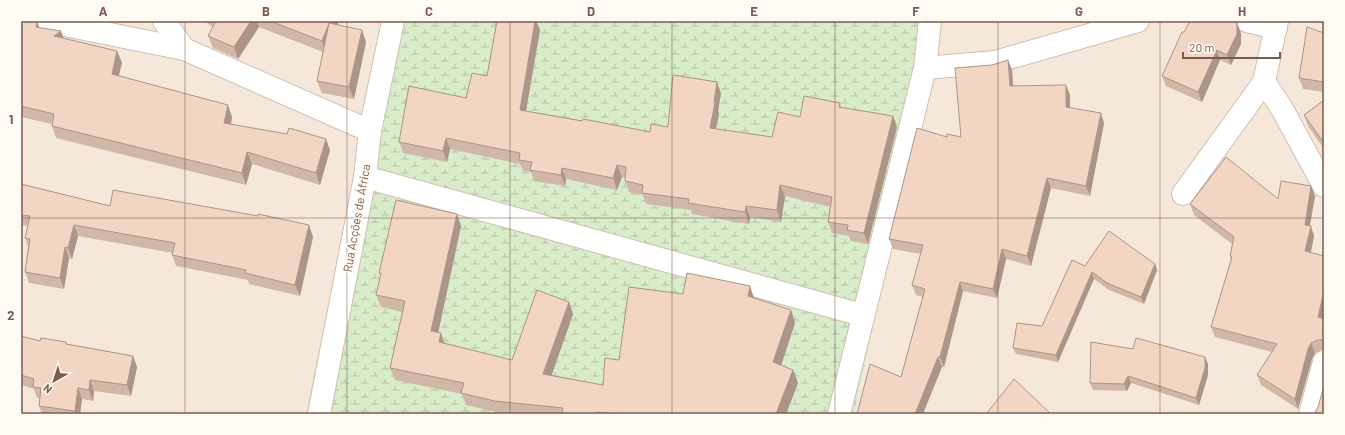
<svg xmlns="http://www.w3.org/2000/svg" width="1345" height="435" font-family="Barlow,sans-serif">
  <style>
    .residential { fill: #f5e8da }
    .wetland { fill: url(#wetland-marsh) }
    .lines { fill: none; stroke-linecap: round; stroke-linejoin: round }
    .street-casing { stroke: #d1beb0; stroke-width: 24 }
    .street { stroke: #fff; stroke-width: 22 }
    .wall { fill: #d1b7a8 }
    .shaded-wall { fill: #aa9588 }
    .building { fill: #f3d5c3; stroke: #aa9588 }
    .grid { fill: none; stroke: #7a5c4d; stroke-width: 1; stroke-opacity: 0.55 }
    .labels { text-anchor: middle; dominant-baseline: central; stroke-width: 3.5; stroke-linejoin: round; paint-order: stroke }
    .street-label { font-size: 12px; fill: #7a5c4d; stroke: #fffaf3 }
    .neatline { fill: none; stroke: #7a5c4d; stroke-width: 1.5 }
    .grid-label { font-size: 13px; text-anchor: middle; font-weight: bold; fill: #7a5c4d }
  </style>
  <defs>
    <pattern id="wetland-marsh" width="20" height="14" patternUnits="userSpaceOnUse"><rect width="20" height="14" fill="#d8ecc9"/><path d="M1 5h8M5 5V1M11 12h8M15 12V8" fill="none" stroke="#b4c2a5"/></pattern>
  </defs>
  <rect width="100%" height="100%" fill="#fdf6ec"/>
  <!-- residential -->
  <rect class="residential" x="21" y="21" width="1303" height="393"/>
  <!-- wetland -->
  <polygon class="wetland" points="396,21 937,21 854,414 306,414 317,358"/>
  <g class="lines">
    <!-- street casing -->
    <g class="street-casing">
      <g id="street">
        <polyline points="45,21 184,49 370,131"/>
        <polyline points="164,21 184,49"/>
        <polyline points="1247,21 1276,28"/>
        <polyline points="925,68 995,62 1138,21"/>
        <polyline points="1264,82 1281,107 1324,186"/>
        <polyline points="365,177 862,315"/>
        <polyline points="1183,194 1264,82 1277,21"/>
        <polyline points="319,414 365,177 370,131 393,21"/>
        <polyline points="839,414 925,68 930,21"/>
        <polyline points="1310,414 1324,362"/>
      </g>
    </g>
    <!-- street -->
    <use href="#street" class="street"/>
  </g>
  <!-- wall -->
  <g class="wall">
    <polygon points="21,21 39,27 63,38 117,51 122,63 119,75 232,117 231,124 330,150 320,185 252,164 246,185 56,138 52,126 52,124 21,117"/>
    <polygon points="204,21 339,21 337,25 366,42 354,99 322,93 317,81 323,52 259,27 238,59 213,48 208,36 213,27"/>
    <polygon points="497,21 536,21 540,30 526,111 650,132 668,127 721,93 718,111 719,114 716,129 772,137 800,117 840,103 841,107 897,127 868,244 851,241 849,236 832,233 828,222 830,207 785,196 781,222 750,217 749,224 692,214 691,210 646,204 643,195 629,192 625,181 625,178 622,177 617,190 566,179 565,186 534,181 531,172 523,171 520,164 450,149 447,162 403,153 399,142 466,98 487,76"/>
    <polygon points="1237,23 1241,33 1241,44 1231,65 1220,60 1202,102 1166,86 1162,76 1184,32"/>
    <polygon points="1324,33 1324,92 1303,89 1299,78"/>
    <polygon points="1008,60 1012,70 1013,86 1070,95 1070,108 1104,123 1090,196 1051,188 1031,266 1006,259 997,298 963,291 944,367 942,367 901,377 923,297 916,295 912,285 921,254 893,249 889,239 947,137 961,137 992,65"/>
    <polygon points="1324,100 1324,149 1308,126 1304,115"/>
    <polygon points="21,184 110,206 313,237 300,296 249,284 248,280 176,266 172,255 173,253 78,236 72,259 69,258 64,289 29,283 25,272 28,247 25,238 28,226 21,225"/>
    <polygon points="1315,196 1310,226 1314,236 1311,253 1324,256 1324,317 1323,319 1324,319 1324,350 1321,350 1315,353 1312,359 1298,409 1261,385 1257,375 1272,352 1215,337 1211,327 1231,260 1230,256 1232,244 1194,215 1190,204 1278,199"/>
    <polygon points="461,226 438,332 445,343 512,360 569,302 573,314 551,375 603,385 619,360 683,294 754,298 791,310 795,323 781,365 793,370 798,383 786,414 505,414 500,413 466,405 462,394 395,380 390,368 402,312 381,307 376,295 381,276 379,273"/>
    <polygon points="1155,264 1157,270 1144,304 1109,290 1094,279 1058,362 1016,354 1013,348 1042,326 1085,266"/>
    <polygon points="21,336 40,341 66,342 67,344 133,356 137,367 131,396 94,391 93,401 82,399 80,414 42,414 39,406 40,398 37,398 34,389 21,385"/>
    <polygon points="1133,349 1205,357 1208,364 1208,375 1199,405 1131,383 1127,391 1093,390 1090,383"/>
  </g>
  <!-- shaded-wall -->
  <g class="shaded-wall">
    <polygon points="37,21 41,33 36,27"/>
    <polygon points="251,21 257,21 259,27 238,59 234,47"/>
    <polygon points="330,21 339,21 326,53 322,41"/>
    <polygon points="535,21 536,21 540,30 524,122 520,110"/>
    <polygon points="1237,23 1241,33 1241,44 1231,65 1227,55"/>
    <polygon points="362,30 366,42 354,99 349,87"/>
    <polygon points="61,31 65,42 54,36"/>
    <polygon points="1217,50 1220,60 1202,102 1198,92"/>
    <polygon points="117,51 122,63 116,85 112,74"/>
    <polygon points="1008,60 1012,70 1014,95 1010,86"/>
    <polygon points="717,82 721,93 718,111 719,114 714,139 710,128"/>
    <polygon points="1066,85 1070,95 1070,117 1066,107"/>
    <polygon points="228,105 232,117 229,135 224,123"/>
    <polygon points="1101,113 1104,123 1090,196 1086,186"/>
    <polygon points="893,116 897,127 868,244 864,233"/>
    <polygon points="446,138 450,149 447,162 443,151"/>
    <polygon points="326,139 330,150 320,185 316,173"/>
    <polygon points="247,152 252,164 246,185 242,173"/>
    <polygon points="617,165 622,177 617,190 613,178"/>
    <polygon points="562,168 566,179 565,186 561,175"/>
    <polygon points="1047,178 1051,188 1031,266 1027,256"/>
    <polygon points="780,185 785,196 781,222 777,210"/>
    <polygon points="1311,186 1315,196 1308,235 1305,225"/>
    <polygon points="746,206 750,217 749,224 745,212"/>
    <polygon points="457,214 461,226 436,343 431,331"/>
    <polygon points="74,225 78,236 72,259 68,248"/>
    <polygon points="309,225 313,237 300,296 295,285"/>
    <polygon points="1311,226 1314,236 1309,261 1305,251"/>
    <polygon points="65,247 69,258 64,289 60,278"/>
    <polygon points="1002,249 1006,259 997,298 993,289"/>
    <polygon points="1155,264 1157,270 1144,304 1141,297"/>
    <polygon points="1092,272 1094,279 1058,362 1056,355"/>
    <polygon points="960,282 963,291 944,367 940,357"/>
    <polygon points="750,286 754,298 748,296"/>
    <polygon points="1324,291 1324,317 1321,328 1318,317"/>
    <polygon points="569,302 573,314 548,386 543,374"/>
    <polygon points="791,310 795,323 778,375 773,362"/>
    <polygon points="441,333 445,345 439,342"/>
    <polygon points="1311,343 1315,353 1312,359 1298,409 1295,399 1308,349"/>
    <polygon points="133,356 137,367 131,396 127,385"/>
    <polygon points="938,357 942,367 923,414 915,414"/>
    <polygon points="1205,357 1208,364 1208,375 1199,405 1196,398"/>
    <polygon points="793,370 798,383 786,414 776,414"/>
    <polygon points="1128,376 1131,383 1127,391 1124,384"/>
    <polygon points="90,380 94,391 93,401 89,390"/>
    <polygon points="78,388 82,399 80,414 76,414 75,411"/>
  </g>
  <!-- building -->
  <g class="building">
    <polygon points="21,21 37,21 36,27 61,31 54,36 117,51 112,74 228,105 224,123 287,134 289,128 326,139 316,173 247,152 242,173 52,126 54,114 21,106"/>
    <polygon points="216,21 251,21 234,47 208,36"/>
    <polygon points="270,21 330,21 322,41"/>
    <polygon points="497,21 535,21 520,110 582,121 583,119 650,132 651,124 668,127 673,75 717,82 714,102 715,103 710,128 772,137 778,112 800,117 804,96 840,103 839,107 893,116 864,233 847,230 848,225 828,222 832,197 780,185 777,210 746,206 745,212 688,203 689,199 642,193 643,185 625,181 626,167 617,165 613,178 562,168 561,175 530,170 532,162 519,160 520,153 446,138 443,151 399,142 409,86 466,98 472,73 487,76"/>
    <polygon points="1190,21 1232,21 1237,23 1237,34 1227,55 1217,50 1198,92 1162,76 1182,32 1184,32"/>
    <polygon points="329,23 362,30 349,87 317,81"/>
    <polygon points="1307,27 1324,33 1324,82 1299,78"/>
    <polygon points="1008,60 1010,86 1066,85 1066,107 1101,113 1086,186 1047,178 1027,256 1002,249 993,289 960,282 940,357 938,357 915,414 857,414 870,364 901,377 925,289 912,285 923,245 889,239 917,128 947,137 947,134 961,137 955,68 992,65"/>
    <polygon points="1324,100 1324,143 1304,115"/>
    <polygon points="1226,157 1278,199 1281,181 1311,186 1305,225 1311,226 1305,251 1324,256 1324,291 1318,317 1324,319 1324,325 1322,332 1324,332 1324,340 1317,340 1311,343 1308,349 1295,399 1257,375 1277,344 1211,327 1232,257 1230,256 1234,237 1190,204"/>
    <polygon points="21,184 110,206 113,190 258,216 258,214 309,225 295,285 245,273 246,270 172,255 175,243 74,225 68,248 65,247 60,278 25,272 30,239 25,238 30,216 21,215"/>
    <polygon points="396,200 457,214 431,331 441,333 439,342 512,360 537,290 569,302 543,374 603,385 605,358 619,360 629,287 683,294 687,273 750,286 748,296 791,310 773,362 793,370 776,414 615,414 596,412 596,414 562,414 563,408 495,401 461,393 464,383 390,368 405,301 376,295 381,273 379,273"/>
    <polygon points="1109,231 1155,264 1141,297 1107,283 1092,272 1056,355 1013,348 1017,323 1042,326 1072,260 1085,266"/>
    <polygon points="21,336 40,341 41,338 66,342 66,344 133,356 127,385 90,380 89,390 78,388 75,411 39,406 41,388 33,387 34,379 21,375"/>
    <polygon points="1136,338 1205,357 1205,368 1196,398 1128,376 1124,384 1090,383 1091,342 1133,349"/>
    <polygon points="1014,379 1051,414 989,414 987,413"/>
    <polygon points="1324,386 1324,414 1318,414 1315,412 1318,407"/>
  </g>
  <!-- grid -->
  <path class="grid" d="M185,21V414M347,21V414M510,21V414M672,21V414M835,21V414M998,21V414M1160,21V414M21,218H1324"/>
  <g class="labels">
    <!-- street labels -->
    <g class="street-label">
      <text transform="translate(356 218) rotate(-80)">Rua Acções de África</text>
    </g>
  </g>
  <!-- border -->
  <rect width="1345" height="435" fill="none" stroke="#fffaf3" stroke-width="44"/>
  <!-- north arrow -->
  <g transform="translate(54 381) rotate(219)" stroke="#fffaf3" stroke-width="3" paint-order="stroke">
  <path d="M0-3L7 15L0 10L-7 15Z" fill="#7a5c4d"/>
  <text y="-6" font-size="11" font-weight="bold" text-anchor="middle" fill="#7a5c4d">N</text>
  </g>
  <!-- scale -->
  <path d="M1183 52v6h97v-6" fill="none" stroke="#7a5c4d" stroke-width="2"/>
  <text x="1189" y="52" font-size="12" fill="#7a5c4d" stroke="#fffaf3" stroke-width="3" paint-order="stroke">20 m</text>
  <rect x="22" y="22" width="1301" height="391" class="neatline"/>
  <g class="grid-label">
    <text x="103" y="16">A</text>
    <text x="266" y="16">B</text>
    <text x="429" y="16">C</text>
    <text x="591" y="16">D</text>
    <text x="754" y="16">E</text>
    <text x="916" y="16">F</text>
    <text x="1079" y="16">G</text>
    <text x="1242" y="16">H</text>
    <text x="11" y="124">1</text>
    <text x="11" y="320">2</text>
  </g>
</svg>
